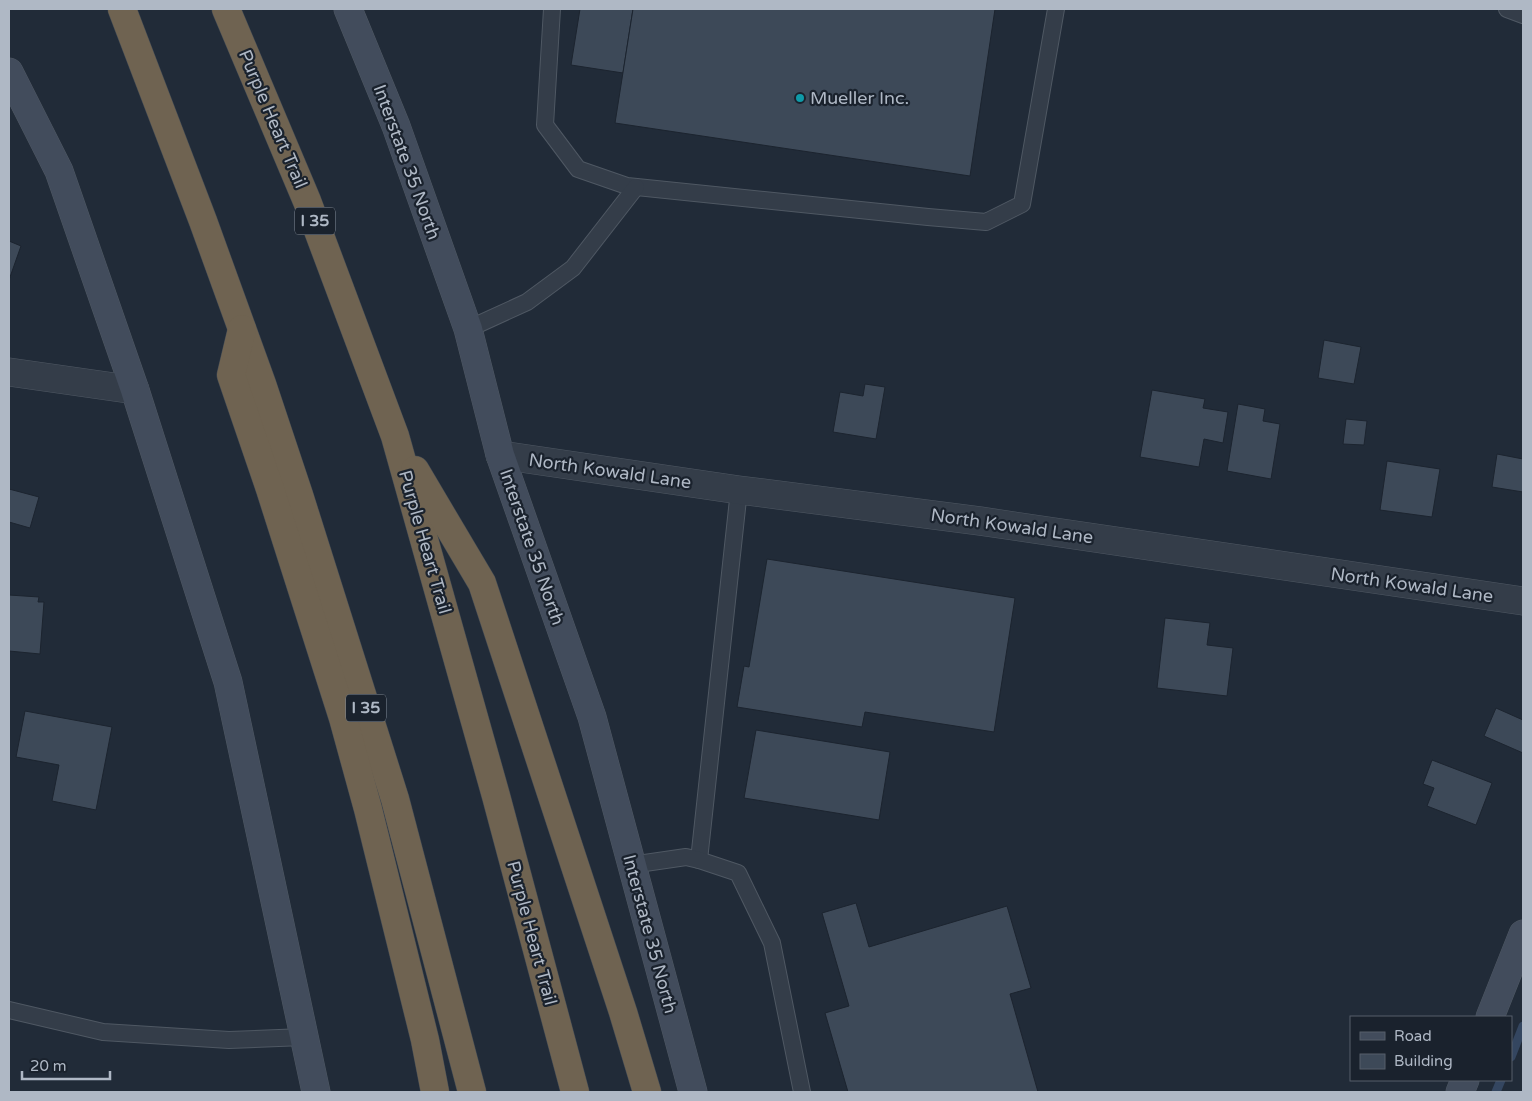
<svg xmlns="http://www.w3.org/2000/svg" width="1532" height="1101" font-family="'Varela Round',sans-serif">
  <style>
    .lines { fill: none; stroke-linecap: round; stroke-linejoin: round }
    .stream { stroke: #344660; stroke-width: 9 }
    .building { fill: #3d4958; stroke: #1c242f }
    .lane-casing { stroke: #4f5863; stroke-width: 18 }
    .street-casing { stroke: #4f5863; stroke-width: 29 }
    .secondary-casing { stroke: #4f5863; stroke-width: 29 }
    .highway-casing { stroke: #3f4853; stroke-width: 29 }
    .lane { stroke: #343d49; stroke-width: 16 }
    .street { stroke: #343d49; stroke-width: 28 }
    .secondary { stroke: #424c5c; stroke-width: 28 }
    .highway { stroke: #6f6351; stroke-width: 28 }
    .culture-dot { fill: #0f9aa8; stroke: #1a222d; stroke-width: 2 }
    .labels { text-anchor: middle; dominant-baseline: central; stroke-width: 4.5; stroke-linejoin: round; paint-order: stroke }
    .shield { fill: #1a222d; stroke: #828b97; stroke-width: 1 }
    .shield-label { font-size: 16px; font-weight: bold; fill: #afb8c5 }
    .poi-label { font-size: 18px; fill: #afb8c5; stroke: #1a222d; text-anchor: start }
    .street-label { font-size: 18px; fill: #afb8c5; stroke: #1a222d }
  </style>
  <rect width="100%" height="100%" fill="#212b38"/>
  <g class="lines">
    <!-- stream -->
    <g class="stream">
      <polyline points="1511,1057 1523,1026"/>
      <polyline points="1496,1092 1501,1080"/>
    </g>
  </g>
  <!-- building -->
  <g class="building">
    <polygon points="580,9 633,9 623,73 571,65"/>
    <polygon points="633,9 995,9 970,176 615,123"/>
    <polygon points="9,241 21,246 9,280"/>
    <polygon points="1324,340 1361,347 1354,384 1318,378"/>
    <polygon points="865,384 885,387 876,439 833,432 840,392 863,396"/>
    <polygon points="1152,390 1205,399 1203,408 1228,412 1223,443 1204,439 1199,467 1140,457"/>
    <polygon points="1238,404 1265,409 1263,421 1280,424 1271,479 1227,471"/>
    <polygon points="1346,419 1367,421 1364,445 1343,444"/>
    <polygon points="1497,454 1523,459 1523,492 1492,487"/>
    <polygon points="1387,461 1440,469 1432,517 1380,510"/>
    <polygon points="9,489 39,497 30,528 9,522"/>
    <polygon points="767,559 1015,598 994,732 865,712 862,727 737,707 744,666 749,667"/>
    <polygon points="9,595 39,597 38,602 44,602 40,654 9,651"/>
    <polygon points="1165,618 1210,623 1207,645 1233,648 1227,696 1157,688"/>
    <polygon points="1496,708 1523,720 1523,753 1484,736"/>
    <polygon points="25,711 112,727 96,810 52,801 59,765 16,757"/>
    <polygon points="756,730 890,752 879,820 744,798"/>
    <polygon points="1432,760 1492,783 1476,825 1427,806 1434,788 1423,784"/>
    <polygon points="856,903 869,947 1007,906 1031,988 1010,994 1038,1092 848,1092 825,1013 849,1006 822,913"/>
  </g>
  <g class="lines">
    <!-- lane casing -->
    <g class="lane-casing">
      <g id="lane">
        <polyline points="552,9 545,125 578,169 627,186 928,217 986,222 1022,204 1056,9"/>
        <polyline points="1507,9 1523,15"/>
        <polyline points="468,329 527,302 573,268 636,187"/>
        <polyline points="699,860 739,490"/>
        <polyline points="631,865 686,857 699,860 738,873 772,943 802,1092"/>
        <polyline points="9,1010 103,1032 229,1040 304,1037"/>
      </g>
    </g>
    <!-- street casing -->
    <g class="street-casing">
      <g id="street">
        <polyline points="9,372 135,390"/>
        <polyline points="500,455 739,490 980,521 1523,601"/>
      </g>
    </g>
    <!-- secondary casing -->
    <g class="secondary-casing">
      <g id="secondary">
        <polyline points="348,9 396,126 468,329 500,455 592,717 693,1092"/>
        <polyline points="9,72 59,171 135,390 228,682 316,1092"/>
        <polyline points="1490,1017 1523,934"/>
        <polyline points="1460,1092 1465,1080"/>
      </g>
    </g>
    <!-- highway casing -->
    <g class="highway-casing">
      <g id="highway">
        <polyline points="122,9 203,221 262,384 299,495 395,799 472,1092"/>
        <polyline points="226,9 307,201 395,436 496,796 575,1092"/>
        <polyline points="242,329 231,375 270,489 343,718 368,809 425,1040 435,1092"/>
        <polyline points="415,470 482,583 623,1012 647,1092"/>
      </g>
    </g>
    <!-- lane -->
    <use href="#lane" class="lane"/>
    <!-- street -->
    <use href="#street" class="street"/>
    <!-- secondary -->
    <use href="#secondary" class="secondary"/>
    <!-- highway -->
    <use href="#highway" class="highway"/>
  </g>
  <!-- markers -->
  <circle class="culture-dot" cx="800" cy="98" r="5"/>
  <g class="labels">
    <!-- shield labels -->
    <g class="shield">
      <rect x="295" y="207.5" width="40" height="27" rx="4"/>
      <rect x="346" y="694.5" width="40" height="27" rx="4"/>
    </g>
    <g class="shield-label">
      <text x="315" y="221">I 35</text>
      <text x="366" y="708">I 35</text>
    </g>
    <!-- poi labels -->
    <g class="poi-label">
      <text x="810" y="98">Mueller Inc.</text>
    </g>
    <!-- street labels -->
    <g class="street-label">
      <text transform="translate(273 119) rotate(67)">Purple Heart Trail</text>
      <text transform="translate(407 162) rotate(70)">Interstate 35 North</text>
      <text transform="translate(610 471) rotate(8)">North Kowald Lane</text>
      <text transform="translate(1012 526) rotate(8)">North Kowald Lane</text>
      <text transform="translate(425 542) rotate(74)">Purple Heart Trail</text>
      <text transform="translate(532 547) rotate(71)">Interstate 35 North</text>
      <text transform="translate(1412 585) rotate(8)">North Kowald Lane</text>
      <text transform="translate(532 933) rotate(75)">Purple Heart Trail</text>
      <text transform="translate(650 934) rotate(75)">Interstate 35 North</text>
    </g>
  </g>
  <!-- border -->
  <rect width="1532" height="1101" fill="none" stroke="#afb8c5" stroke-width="20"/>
  <!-- legend -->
  <rect x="1350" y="1016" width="162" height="65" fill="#1a222d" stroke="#565e6a"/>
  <rect x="1360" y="1032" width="25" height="8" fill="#424c5c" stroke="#565e6a"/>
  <text x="1394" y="1041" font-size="15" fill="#afb8c5">Road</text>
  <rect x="1360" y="1054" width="25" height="15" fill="#3d4958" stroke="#565e6a"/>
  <text x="1394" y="1066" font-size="15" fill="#afb8c5">Building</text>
  <!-- scale -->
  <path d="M22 1071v8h88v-8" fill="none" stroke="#afb8c5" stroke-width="2.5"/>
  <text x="30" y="1071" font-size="15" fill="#afb8c5" stroke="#1a222d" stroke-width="4" paint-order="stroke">20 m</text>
</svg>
